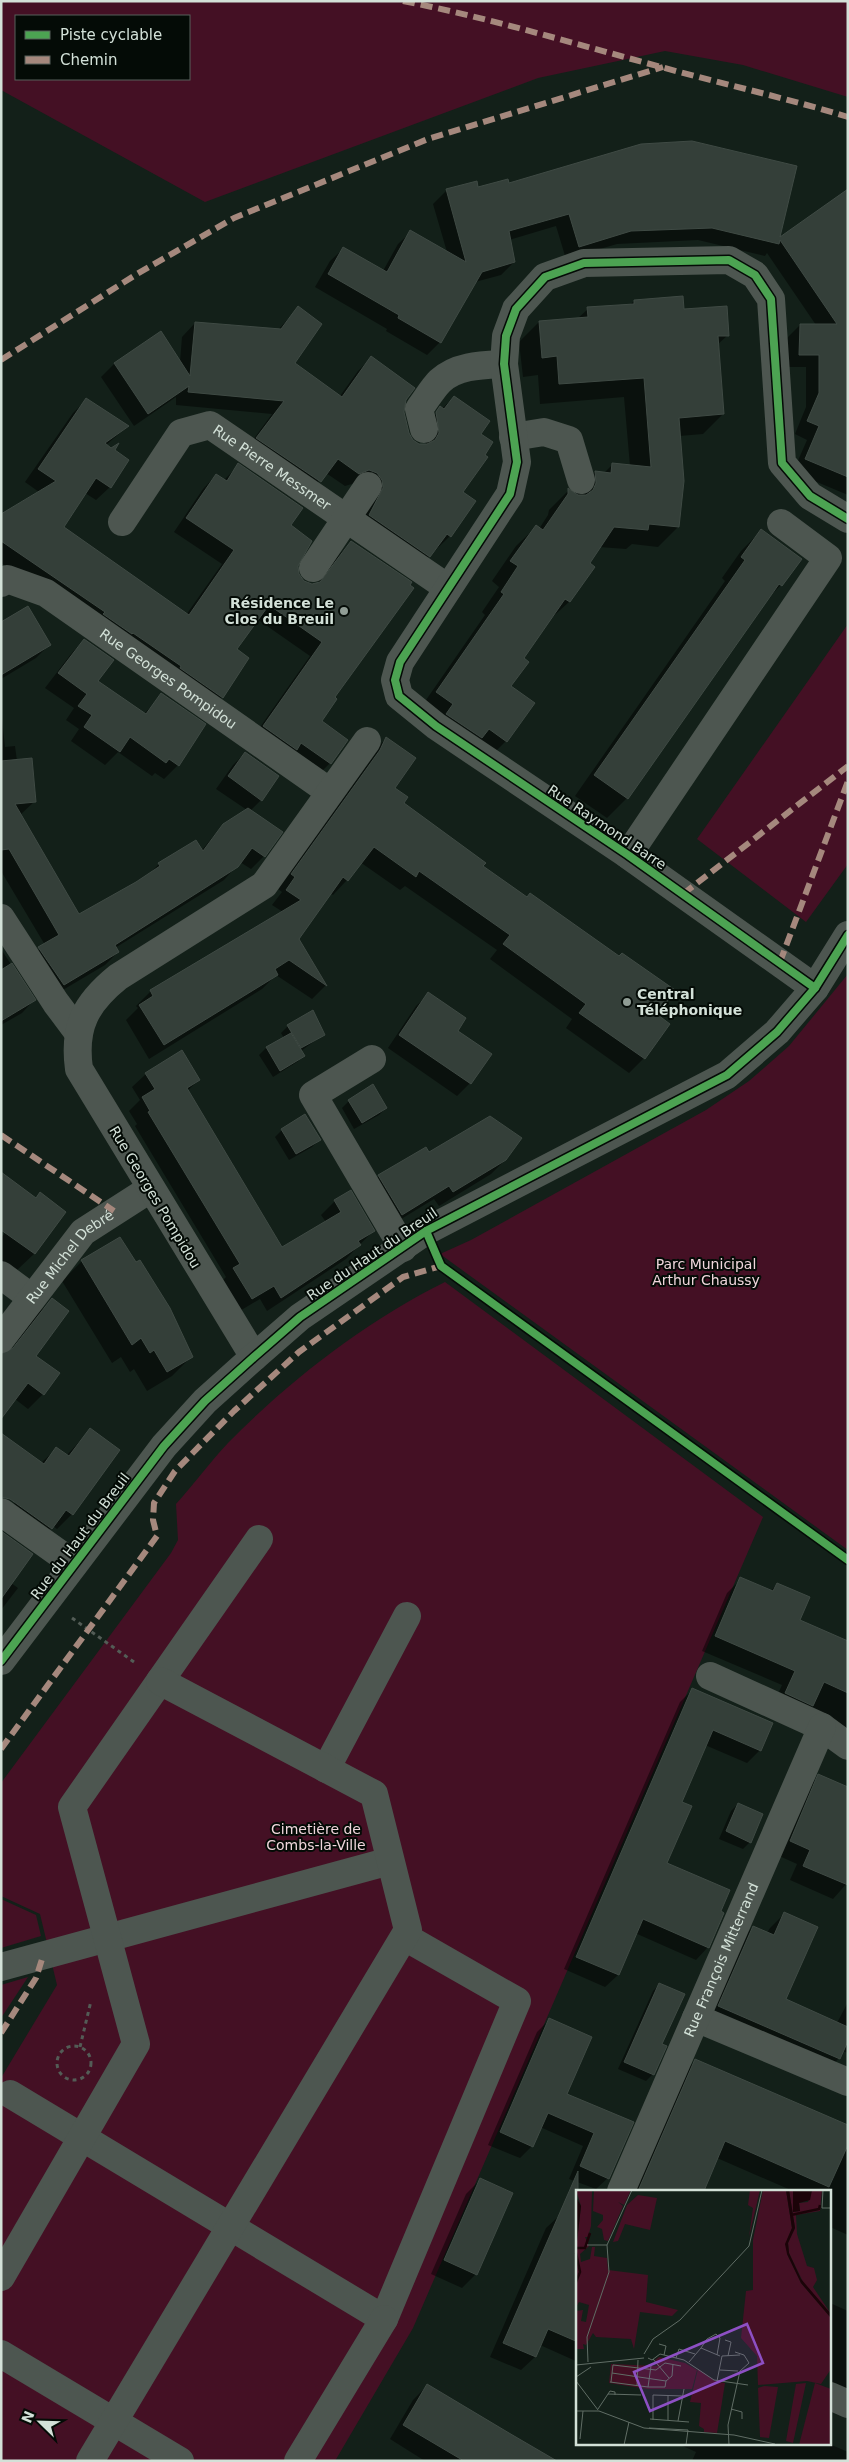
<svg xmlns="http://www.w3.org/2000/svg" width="849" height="2462" font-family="'DejaVu Sans',sans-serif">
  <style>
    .green { fill: #441024; fill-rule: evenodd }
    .shadow { fill: #0007 }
    .building { fill: #343f39; stroke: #3f4a44 }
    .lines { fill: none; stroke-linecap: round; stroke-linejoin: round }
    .path { stroke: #535c56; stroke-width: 3; stroke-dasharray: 4 4; stroke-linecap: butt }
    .minor { stroke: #4d5650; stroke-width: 28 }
    .quiet { stroke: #a5887d; stroke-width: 6; stroke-dasharray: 12 6; stroke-linecap: butt }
    .cycleway-casing { stroke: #040b06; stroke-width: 11 }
    .cycleway { stroke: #4ca352; stroke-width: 8 }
    .poi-dot { fill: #909d95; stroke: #040b06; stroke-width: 2 }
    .labels { text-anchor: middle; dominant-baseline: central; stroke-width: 4; stroke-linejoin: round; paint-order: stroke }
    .street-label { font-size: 14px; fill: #d3e1d8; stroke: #040b06 }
    .poi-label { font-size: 14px; font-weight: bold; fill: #d3e1d8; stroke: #040b06; text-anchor: end }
    .park-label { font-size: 14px; fill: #f0d6dc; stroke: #040b06 }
    .inset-river { fill: none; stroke: #1b0308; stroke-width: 2.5 }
    .inset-road { fill: none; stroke: #606d65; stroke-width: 1 }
    .view { fill: #8d50c4; fill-opacity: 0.15; stroke: #8d50c4; stroke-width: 2.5 }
    .inset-edge { fill: none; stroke: #d3e1d8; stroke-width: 2.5 }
  </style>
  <rect width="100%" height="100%" fill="#132019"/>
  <!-- green -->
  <g class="green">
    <path d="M1,1H848V97L743,65L665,51L538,78L205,202L1,90ZM189,16V79H16V16Z"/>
    <polygon points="848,624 848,864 806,922 697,839"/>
    <polygon points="848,974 848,1550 440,1254 471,1240 706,1110 749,1081 789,1046"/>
    <path d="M445,1282L763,1517L413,2328L335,2461H1V2078L57,1985L40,1914L1,1896V1783L171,1553L178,1540L176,1504C194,1484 210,1462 228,1443C290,1380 366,1321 445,1282Z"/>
    <polygon points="1,1899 36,1915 41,1936 1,1948"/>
    <polygon points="28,1977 1,2018 1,1985"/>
  </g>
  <!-- shadow -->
  <g class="shadow">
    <polygon points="476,182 477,189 508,184 778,240 848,191 848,495 793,472 807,440 795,434 806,407 806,367 787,367 787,338 800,325 816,325 767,253 765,256 698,240 617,244 566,259 556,226 509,240 514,262 501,275 475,282 440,342 427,355 386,331 387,329 315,287 330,261 343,249 383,271 398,244 411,232 447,252 433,204 446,191"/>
    <polygon points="634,301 683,310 728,335 717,345 723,414 703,434 679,436 683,481 678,527 658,547 632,544 626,549 599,547 588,563 594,567 569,602 548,621 522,659 510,687 533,703 506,741 486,761 417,713 485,615 482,612 499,587 492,581 516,546 536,527 539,529 548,515 549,510 569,490 576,496 575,492 595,472 604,473 613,464 630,466 624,397 540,404 538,375 523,377 519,342 539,322 577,319 588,309 630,305"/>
    <polygon points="298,308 294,364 340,396 358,371 371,358 405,400 403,412 408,434 412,441 419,445 426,445 423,427 454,397 479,434 462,493 474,501 450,536 416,569 357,529 355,483 345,486 326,473 307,494 244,452 272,414 176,405 176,397 134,426 101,377 114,364 180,362 182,337 195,323 278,330"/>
    <polygon points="86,400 127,427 106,445 110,487 96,500 85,493 62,528 186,615 222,564 174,532 203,489 216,475 224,480 239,465 289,526 298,575 303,582 317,584 338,556 351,542 333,698 320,721 330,763 317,776 251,740 310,656 257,619 235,650 222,697 209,710 1,563 1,515 39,492 25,482 73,413"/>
    <polygon points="761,531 781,585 764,602 627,798 607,818 575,796 725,581 722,578 741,551"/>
    <polygon points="1,623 49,645 36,658 1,679"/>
    <polygon points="84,640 96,681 144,714 162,695 204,724 178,765 164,779 155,773 152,776 118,752 105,765 71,741 79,729 66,720 74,708 45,688 71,654"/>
    <polygon points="1,709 5,747 15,746 17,761 35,801 20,815 79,915 146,877 159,864 201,851 223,825 247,810 216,789 233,765 245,753 261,800 250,811 264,856 251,869 240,862 224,880 115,948 118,952 105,965 51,997 26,961 45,945 1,871"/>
    <polygon points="386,739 393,788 402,803 481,867 656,1016 644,1058 629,1073 566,1028 572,1019 490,959 497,950 405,886 400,890 360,862 347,880 333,895 330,893 298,939 326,985 312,999 276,975 262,989 149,1059 126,1020 138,1008 136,1006 151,991 283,912 272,905 282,892 278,889 371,753"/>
    <polygon points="1,949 34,1000 22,1013 1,1025"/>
    <polygon points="429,994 456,1031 490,1055 470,1083 457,1096 388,1048 416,1006"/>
    <polygon points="288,1026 324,1034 301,1051 304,1056 297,1062 273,1077 259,1055 266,1048 284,1038 281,1033"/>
    <polygon points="146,1074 199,1080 187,1091 281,1249 326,1222 321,1215 335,1201 350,1192 373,1231 346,1259 267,1311 260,1299 238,1312 220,1283 226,1277 135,1126 137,1124 129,1111 140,1100 132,1087"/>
    <polygon points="349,1101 386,1108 379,1115 354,1129 342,1108"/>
    <polygon points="282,1130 319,1140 312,1147 289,1160 275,1137"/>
    <polygon points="429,1154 505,1160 491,1174 439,1206 434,1199 388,1227 365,1190 379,1176"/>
    <polygon points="21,1213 35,1253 16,1271 1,1261 1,1238"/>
    <polygon points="82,1261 191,1357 172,1376 147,1391 134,1369 130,1372 121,1357 112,1363 62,1281"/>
    <polygon points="52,1300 34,1356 43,1394 28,1409 15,1399 7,1355 37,1314"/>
    <polygon points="90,1430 72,1514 57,1529 53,1526 36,1543 3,1520 41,1463 57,1448 67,1455"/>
    <polygon points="1,1533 11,1583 18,1588 1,1610"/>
    <polygon points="741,1579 770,1592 777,1584 798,1621 848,1643 848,1749 772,1707 782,1685 702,1651 727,1593"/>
    <polygon points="693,1689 760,1750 747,1763 705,1745 681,1803 665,1864 708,1947 696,1960 635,1933 618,1975 605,1987 564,1969 680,1702"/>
    <polygon points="819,1776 848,1882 833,1899 790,1880 797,1864 777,1855 805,1790"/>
    <polygon points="738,1804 750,1842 743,1849 719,1839 731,1811"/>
    <polygon points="784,1914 785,2000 837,2023 848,2002 848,2053 842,2051 839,2058 825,2073 705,2020 739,1941 753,1927 767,1933 770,1928"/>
    <polygon points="660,1984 661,2045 653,2074 646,2081 618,2069 653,1991"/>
    <polygon points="549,2020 565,2095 632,2123 609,2177 596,2189 569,2179 583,2146 540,2127 532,2146 520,2158 488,2145 537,2032"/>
    <polygon points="696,2060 848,2149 848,2235 830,2227 830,2191 793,2191 717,2158 703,2191 631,2191 682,2074"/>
    <polygon points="480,2180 476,2274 462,2288 431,2274 466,2194"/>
    <polygon points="560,2215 578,2313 578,2362 540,2345 535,2357 521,2370 490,2357 546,2228"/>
    <polygon points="830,2303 848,2311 848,2407 830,2398"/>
    <polygon points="427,2386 553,2461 425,2461 390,2439 413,2400"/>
    <polygon points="676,2443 827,2443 848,2452 848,2461 692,2461 696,2452"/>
  </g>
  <!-- building -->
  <g class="building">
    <polygon points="692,141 797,166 780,237 848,189 848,477 805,459 819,426 807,421 819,393 819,355 799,355 800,324 837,324 780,240 779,244 712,228 631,231 579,247 569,214 509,231 515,262 482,272 441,343 398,318 399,315 328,274 343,247 387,272 410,230 466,262 446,189 477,181 478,187 508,179 509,183 641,144"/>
    <polygon points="683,296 684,309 727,306 729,336 718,336 724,414 679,418 684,481 679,527 649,524 648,530 614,527 590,563 595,567 570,602 565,599 524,658 529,662 511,686 535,703 507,742 489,729 482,738 446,714 453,704 436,692 504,594 501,592 518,566 510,561 536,525 543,530 568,494 568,488 578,495 586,495 593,490 596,483 595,471 611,473 612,463 651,467 644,378 559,384 557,356 542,358 539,321 588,317 587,307 634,304 634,300"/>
    <polygon points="298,306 322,324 295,363 342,397 371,356 415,388 406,400 404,412 409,433 413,440 419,444 427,444 435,440 439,433 436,412 440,406 444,409 454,396 490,421 481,434 493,442 485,455 488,457 463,492 476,501 451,537 447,534 430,557 369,515 383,488 382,480 377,473 369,470 359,474 338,459 321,482 256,438 284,401 188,392 189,386 148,414 114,363 161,331 190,376 195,322 281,329"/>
    <polygon points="86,398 129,426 105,443 111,448 119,443 115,450 129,460 111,488 96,478 64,527 189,615 234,550 186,518 216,474 227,481 238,463 303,508 291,525 312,541 298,566 299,574 304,581 312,584 320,582 351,541 412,582 410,585 414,588 335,697 337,699 322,721 348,740 331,764 301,743 297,750 263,726 322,642 269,605 237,649 249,658 223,698 180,668 181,666 133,633 132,634 103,614 105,612 1,541 1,514 56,481 38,469"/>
    <polygon points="761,529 802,559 782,586 779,584 628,799 594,775 745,560 741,557"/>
    <polygon points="28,606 51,645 1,675 1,622"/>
    <polygon points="84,639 114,660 98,681 146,714 161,693 206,724 179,766 169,759 166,763 130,737 120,752 84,727 92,715 78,706 87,694 58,673"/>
    <polygon points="386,737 416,758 395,788 408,797 404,803 486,863 483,866 527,897 530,893 619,956 622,953 675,990 658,1015 670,1024 645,1059 579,1013 586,1004 503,944 510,935 419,871 416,877 374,847 348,881 343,877 299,939 327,986 289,960 275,969 278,975 164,1045 139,1005 153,996 150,990 301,900 286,890 295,877 291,874 380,750"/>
    <polygon points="245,752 279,776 262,801 228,776"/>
    <polygon points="32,758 36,802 15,804 79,914 136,882 160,866 158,863 196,840 203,851 223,824 248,808 283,832 265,857 252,848 238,867 115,945 119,952 64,985 38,947 59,935 9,849 1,850 1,761"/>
    <polygon points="12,963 36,1000 1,1021 1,970"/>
    <polygon points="428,992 466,1018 458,1031 492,1054 471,1084 399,1035"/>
    <polygon points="313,1010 325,1035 301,1048 287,1025"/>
    <polygon points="291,1033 305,1056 280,1071 266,1047"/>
    <polygon points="182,1050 200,1080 187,1088 282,1247 341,1212 334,1200 351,1190 375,1231 358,1241 361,1245 281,1298 274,1286 252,1299 233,1268 240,1264 148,1112 150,1111 142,1097 155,1089 145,1073"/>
    <polygon points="373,1084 387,1108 362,1123 348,1100"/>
    <polygon points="305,1114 321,1140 296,1154 281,1129"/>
    <polygon points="490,1116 522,1138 506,1160 453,1192 449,1186 402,1215 378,1175 426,1147 429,1152"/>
    <polygon points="1,1172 36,1198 40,1192 66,1212 35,1254 1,1230"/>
    <polygon points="120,1237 136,1262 140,1260 170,1308 193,1357 167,1372 154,1350 150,1353 141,1338 132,1345 81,1260"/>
    <polygon points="52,1298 69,1311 36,1356 60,1373 44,1395 28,1383 1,1419 1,1354 13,1348"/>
    <polygon points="90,1428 120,1450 73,1515 66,1510 52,1529 10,1499 1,1497 1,1433 44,1464 56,1447 69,1456"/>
    <polygon points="1,1531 33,1554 1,1599"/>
    <polygon points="740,1577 773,1591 777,1583 810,1597 800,1620 848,1641 848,1693 824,1682 813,1706 785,1693 795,1671 715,1636"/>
    <polygon points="692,1688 773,1723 761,1751 713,1730 682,1802 692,1806 667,1863 730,1890 721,1911 724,1913 709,1948 643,1919 619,1975 576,1957"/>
    <polygon points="818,1774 848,1787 848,1885 803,1866 810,1850 790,1841"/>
    <polygon points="738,1803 763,1814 751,1843 726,1831"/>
    <polygon points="784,1912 818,1927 786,1999 848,2027 848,2041 840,2059 718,2006 753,1926 774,1935"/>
    <polygon points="659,1983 685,1994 662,2044 667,2046 654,2075 624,2062"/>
    <polygon points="549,2018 592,2037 567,2094 634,2122 609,2179 580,2166 594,2133 548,2113 533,2147 500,2132"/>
    <polygon points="695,2059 848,2125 848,2145 829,2187 725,2141 704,2191 638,2191"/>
    <polygon points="578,2171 578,2342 548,2329 536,2357 503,2343"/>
    <polygon points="480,2178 513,2193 477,2275 444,2260"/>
    <polygon points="427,2384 509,2433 557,2461 464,2461 403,2425"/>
  </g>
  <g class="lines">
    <!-- path -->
    <g class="path">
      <polyline points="72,1618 134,1662"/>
      <circle cx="74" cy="2063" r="17"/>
      <polyline points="80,2047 91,2001"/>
    </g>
    <!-- minor -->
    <g class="minor">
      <path d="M424,429L419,409C426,400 432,389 440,381C457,365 483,365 504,364"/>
      <polyline points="513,437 544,432 569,440 581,480"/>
      <path id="s1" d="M122,522L181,433L210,425L448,588"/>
      <polyline points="313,568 368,486"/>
      <path id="s2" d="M1,583L7,579L46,593L330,792"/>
      <polyline points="628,855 828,558 781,523"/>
      <polyline points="1,918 56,1003 77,1031"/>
      <polyline points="815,988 628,855 436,726 399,696 395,680 400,662 510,494 517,462 504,364 506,336 516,309 545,277 584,263 729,260 755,275 771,299 782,463 810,496 848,519"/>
      <polyline points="372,1059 313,1095 403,1248"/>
      <polyline points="1,1275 32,1298"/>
      <path id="s3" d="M1,1339L83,1232L150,1189"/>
      <path d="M254,1357L79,1069C73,1026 86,1003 118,977L264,885L367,741"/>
      <polyline points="1,1512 74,1564"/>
      <polyline points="1,1661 164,1446 205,1401 254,1357 300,1317 426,1231 727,1075 777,1032 815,988 848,935"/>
      <polyline points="710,1676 822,1727 848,1746"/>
      <polyline points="326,1769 407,1616"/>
      <polyline points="1,1967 390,1861"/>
      <polyline points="696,2018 848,2082"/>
      <polyline points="10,2094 384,2319 517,2001 405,1937"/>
      <path id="s4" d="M621,2191L822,1727"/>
      <polyline points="1,2277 136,2044 72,1807 259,1539"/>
      <polyline points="1,2354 180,2461"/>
      <polyline points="830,2396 848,2404"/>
      <polyline points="90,2461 408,1930 374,1794 160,1681"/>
      <polyline points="298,2461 384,2319"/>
    </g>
    <!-- quiet -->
    <g class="quiet">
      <path d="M403,1C490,18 575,44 661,67C723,84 786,98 848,117"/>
      <polyline points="1,360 137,274 234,218 428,139 663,67"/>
      <polyline points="683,894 848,766"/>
      <polyline points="780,962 848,781"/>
      <polyline points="1,1135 114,1211"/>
      <polyline points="1,1749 157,1536 153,1520 154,1503 175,1471 234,1411 299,1352 403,1277 441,1266"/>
      <polyline points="1,2033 36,1978 43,1956"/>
    </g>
    <!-- cycleway casing -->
    <g class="cycleway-casing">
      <g id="cycleway">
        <polyline points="815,988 628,855 436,726 399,696 395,680 400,662 510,494 517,462 504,364 506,336 516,309 545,277 584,263 729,260 755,275 771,299 782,463 810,496 848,519"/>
        <polyline points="426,1231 441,1266 848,1560"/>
        <polyline points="1,1661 164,1446 205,1401 254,1357 300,1317 426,1231 727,1075 777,1032 815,988 848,935"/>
      </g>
    </g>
    <!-- cycleway -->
    <use href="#cycleway" class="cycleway"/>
  </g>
  <!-- markers -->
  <g class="poi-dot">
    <circle cx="344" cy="611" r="5"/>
    <circle cx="627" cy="1002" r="5"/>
  </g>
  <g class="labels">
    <!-- street labels -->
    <g class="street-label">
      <text stroke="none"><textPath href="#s1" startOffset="212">Rue Pierre Messmer</textPath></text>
      <text stroke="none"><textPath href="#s2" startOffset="198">Rue Georges Pompidou</textPath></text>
      <text transform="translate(607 827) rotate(34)">Rue Raymond Barre</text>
      <text transform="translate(155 1197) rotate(59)">Rue Georges Pompidou</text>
      <text transform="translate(372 1254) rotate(-34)">Rue du Haut du Breuil</text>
      <text stroke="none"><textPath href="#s3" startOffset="108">Rue Michel Debré</textPath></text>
      <text transform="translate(80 1536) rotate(-53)">Rue du Haut du Breuil</text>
      <text stroke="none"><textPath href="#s4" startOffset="252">Rue François Mitterrand</textPath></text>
    </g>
    <!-- poi labels -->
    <g class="poi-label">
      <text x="334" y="603">Résidence Le<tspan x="334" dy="16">Clos du Breuil</tspan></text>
      <text x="637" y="994" text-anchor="start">Central<tspan x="637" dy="16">Téléphonique</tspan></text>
    </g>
    <!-- park labels -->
    <g class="park-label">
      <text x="706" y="1264">Parc Municipal<tspan x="706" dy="16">Arthur Chaussy</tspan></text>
      <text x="316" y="1829">Cimetière de<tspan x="316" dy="16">Combs-la-Ville</tspan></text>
    </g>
  </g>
  <!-- overview -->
  <g transform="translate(576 2190)">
    <rect width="255" height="255" fill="#132019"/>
    <path d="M0,0H16L15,36L12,47H9L13,56L4,64L5,72L14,69L16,57H19L18,66L31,68L32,80L72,85L70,112L102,120L96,126L64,122L58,159L55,149L20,147L17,143L10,155L7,154L8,159H0V121L7,120L5,131L10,132L13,115L3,112L0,117V60L5,16ZM18,0H55L48,15L42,12L47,16L32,51L28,50L26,39L21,37L27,30V25L17,21ZM174,0H184L173,47L177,18L172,15ZM187,0H210L216,38L211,50V64L225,93L255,128V179L245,194L231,191L182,195L181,166L165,148L170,101L177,100V50ZM213,0H217V22L224,21L223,13L232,12L236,0H246L244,21L220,25L221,44L231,76L238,78L241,90L237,97L255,124L228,94L213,63L212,53L219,38ZM62,5L81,8L74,40L49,34L42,51L37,52L51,15ZM83,167L109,173L121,180L116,199H72L33,193L35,174L81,176L79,170ZM122,179L139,191L149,193L141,243L128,242V239L123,236L125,213L114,212ZM230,193L217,253L210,251L220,194ZM239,193L255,199V255H223ZM188,196L202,197L193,248L184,247L182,198Z" fill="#441024"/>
    <path d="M210,0H213L219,38L212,53L213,63L225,89L255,124V128L225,93L211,64L209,54L216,38ZM217,0H236L234,10L223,13L224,21L217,22ZM0,7L5,16L0,60L1,15Z" fill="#1b0308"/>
    <path class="inset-river" d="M215,25L243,19L244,15M0,58H9L14,43M0,63L4,82L0,92"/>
    <path class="inset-road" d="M247,0L246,18H255M11,55H31M149,150L155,152L152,166M83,154L90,156L88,165M125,158L131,149L140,144L144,148L141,165M68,164L77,149L104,130L173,56L186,0M72,168L76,170L84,164L108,170L138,190L172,195M100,168L103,159L119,164M77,169L93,188M12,172L11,147L33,82L31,55L56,0M113,172L125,158L144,166M0,175L68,168M75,176L72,197H89L90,191M144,180L162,181M36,183L90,191L96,186L97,174M0,187L15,177M0,191L22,220M141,191L146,166L164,165M34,192L72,197M35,192L37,175L80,180L89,173L105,176M61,196L62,170M32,204L65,205M92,205V230M22,219L34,201L39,202V205M155,219L166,222V229M0,221H23L68,238L158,245L199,254M74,229L113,232M77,230V205L107,206M102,231L108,199M73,238L112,240L110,255M4,249L7,221M48,255L53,232M153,255L152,235L164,181L173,173L168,165L159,162"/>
    <path class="view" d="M171,134L187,173L74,221L58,182Z"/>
    <rect width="255" height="255" class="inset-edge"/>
  </g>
  <!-- border -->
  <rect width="849" height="2462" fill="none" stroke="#d3e1d8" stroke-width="5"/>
  <!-- legend -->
  <rect x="15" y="15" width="175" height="65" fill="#040b06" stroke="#57615a"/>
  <rect x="25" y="31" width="25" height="8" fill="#4ca352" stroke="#57615a"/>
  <text x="60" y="40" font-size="15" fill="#d3e1d8">Piste cyclable</text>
  <rect x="25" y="56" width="25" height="8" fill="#a5887d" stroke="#57615a"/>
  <text x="60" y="65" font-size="15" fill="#d3e1d8">Chemin</text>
  <!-- north arrow -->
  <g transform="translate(40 2422) rotate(293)" stroke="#040b06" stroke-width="4" paint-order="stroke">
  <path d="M0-4L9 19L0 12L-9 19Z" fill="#d3e1d8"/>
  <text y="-8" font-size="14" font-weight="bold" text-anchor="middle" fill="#d3e1d8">N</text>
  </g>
</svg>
